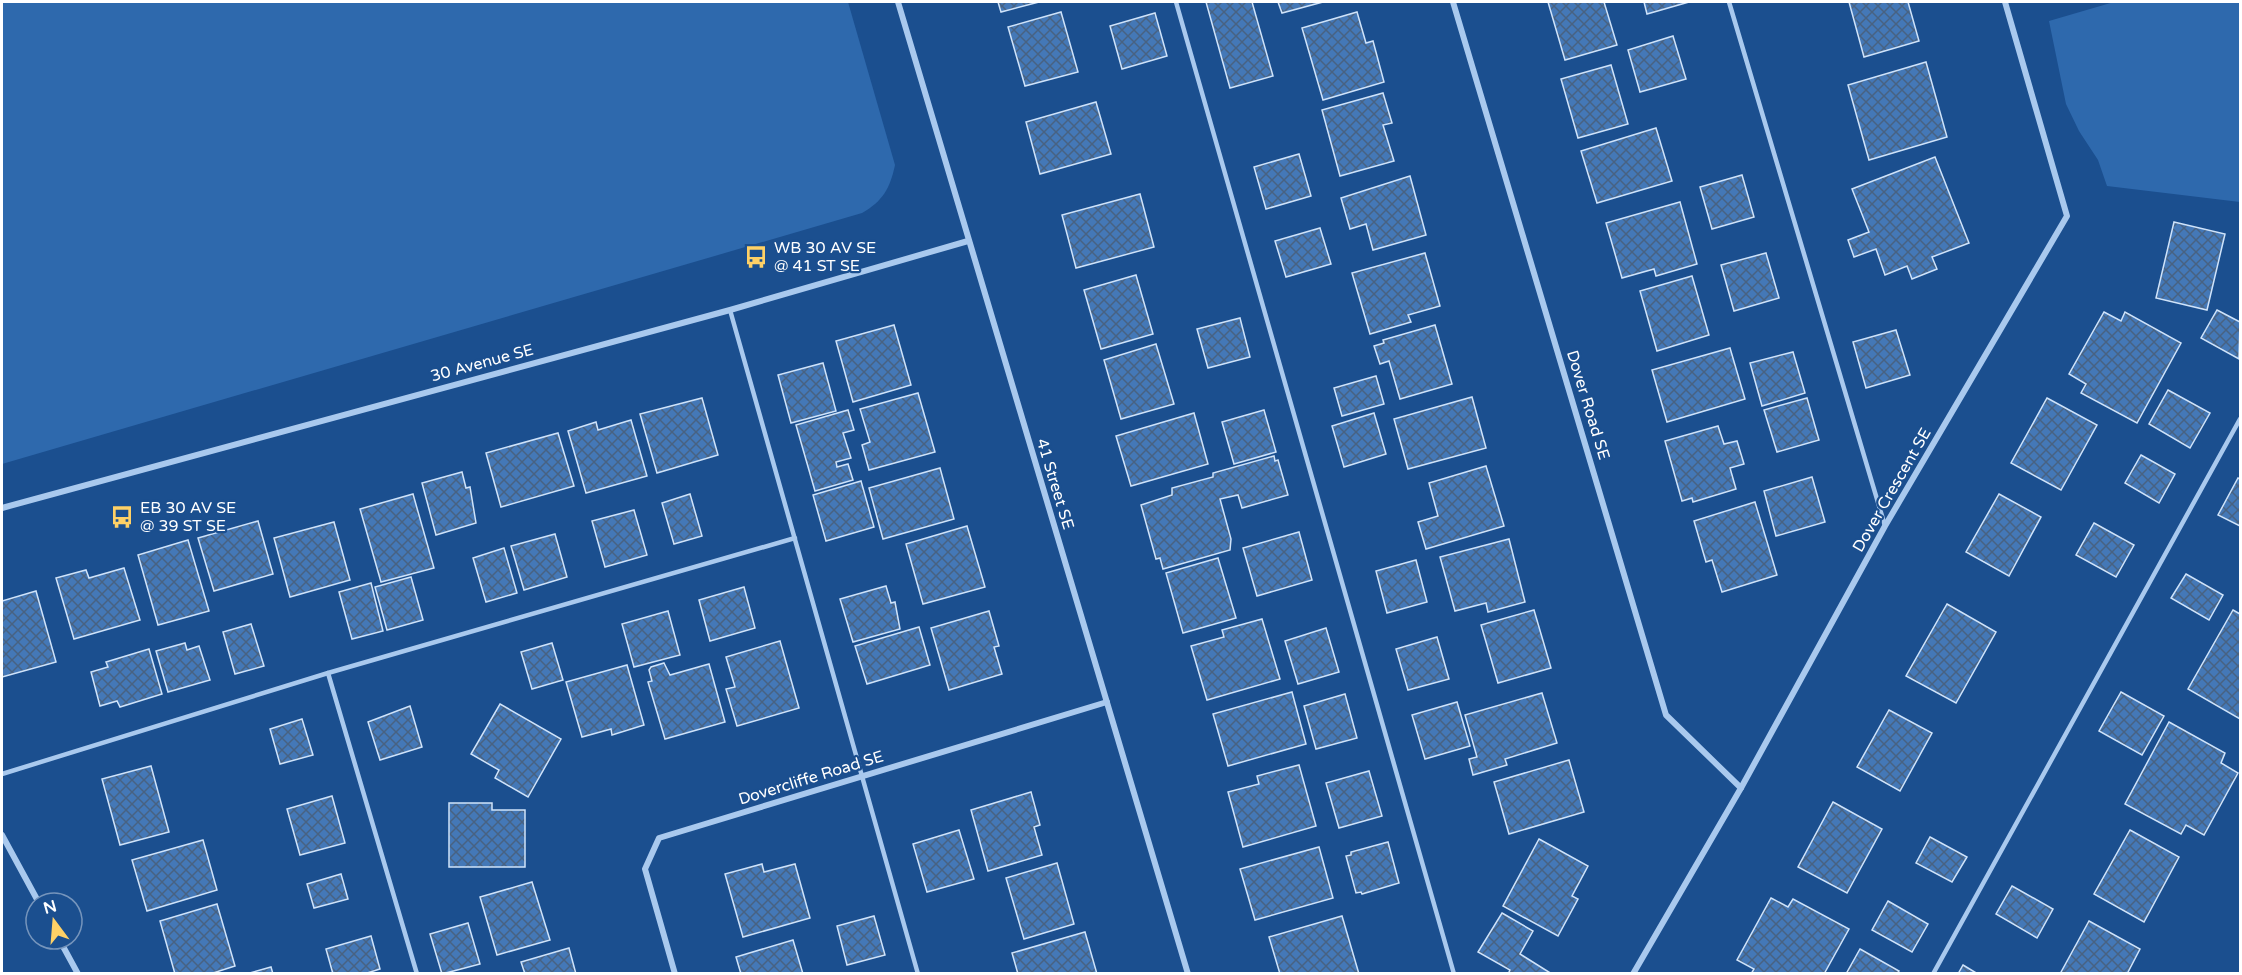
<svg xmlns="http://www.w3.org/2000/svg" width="2242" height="975" font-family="'Varela Round',sans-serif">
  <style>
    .park { fill: #2e69ad }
    .building { fill: url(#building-cross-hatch); stroke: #cfe3fa; stroke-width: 1.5 }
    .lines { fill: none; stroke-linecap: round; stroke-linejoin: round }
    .service { stroke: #a9c9ee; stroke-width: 4.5 }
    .minor { stroke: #a9c9ee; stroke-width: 6 }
    .labels { text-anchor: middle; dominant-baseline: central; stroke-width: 4.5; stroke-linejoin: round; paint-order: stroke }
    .poi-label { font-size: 16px; fill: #fff; stroke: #1b4f8f; text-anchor: start }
    .street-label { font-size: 16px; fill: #fff; stroke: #1b4f8f }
  </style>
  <defs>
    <pattern id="building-cross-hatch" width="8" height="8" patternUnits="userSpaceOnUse" patternTransform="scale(1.5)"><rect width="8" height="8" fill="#4478b7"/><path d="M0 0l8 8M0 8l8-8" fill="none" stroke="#486282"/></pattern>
  </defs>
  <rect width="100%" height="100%" fill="#1b4f8f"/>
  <!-- park -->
  <g class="park">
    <path d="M2,2H848L895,165C890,188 883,201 862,213L2,464Z"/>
    <polygon points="2114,2 2240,2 2240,202 2107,186 2098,160 2079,131 2066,104 2049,21"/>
  </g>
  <!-- building -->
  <g class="building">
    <polygon points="998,2 1039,2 1001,12"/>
    <polygon points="1206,2 1252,2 1273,76 1230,88"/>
    <polygon points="1278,2 1323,2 1282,13"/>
    <polygon points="1548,2 1604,2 1617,45 1565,60"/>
    <polygon points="1644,2 1689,2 1647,14"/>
    <polygon points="1849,2 1908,2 1919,41 1864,57"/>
    <polygon points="1061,12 1078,72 1025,86 1008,27"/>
    <polygon points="1357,12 1366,43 1373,41 1384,82 1323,100 1302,28"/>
    <polygon points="1155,13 1167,56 1122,69 1110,26"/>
    <polygon points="1673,36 1686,79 1640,92 1628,50"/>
    <polygon points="1926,62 1947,137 1869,160 1848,85"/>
    <polygon points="1611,65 1628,124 1578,138 1561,79"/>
    <polygon points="1383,93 1392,123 1383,125 1394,161 1340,176 1322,110"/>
    <polygon points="1096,102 1111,154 1040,174 1026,122"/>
    <polygon points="1656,128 1672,181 1597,203 1581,151"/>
    <polygon points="1299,154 1311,196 1266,209 1254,167"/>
    <polygon points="1935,157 1969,243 1932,257 1937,269 1912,279 1907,266 1885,275 1876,249 1854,257 1848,240 1869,232 1852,189"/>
    <polygon points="1742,175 1754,217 1712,229 1700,187"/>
    <polygon points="1410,176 1426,235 1373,250 1366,224 1350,229 1341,198"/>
    <polygon points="1140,194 1154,247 1076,268 1062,215"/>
    <polygon points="1680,202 1697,264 1656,276 1654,269 1622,278 1606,223"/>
    <polygon points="2174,222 2225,234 2207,310 2156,298"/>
    <polygon points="1320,228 1331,264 1286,277 1275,241"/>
    <polygon points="1425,253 1440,306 1408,315 1411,322 1370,334 1352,273"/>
    <polygon points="1766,253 1779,298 1734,311 1721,265"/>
    <polygon points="1136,275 1153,334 1101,349 1084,290"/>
    <polygon points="1692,276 1709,335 1657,351 1640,291"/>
    <polygon points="2217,310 2240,322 2239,359 2201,338"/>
    <polygon points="2104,312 2121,321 2125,312 2181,343 2137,423 2081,393 2086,384 2069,374"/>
    <polygon points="1240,318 1250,357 1208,368 1197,329"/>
    <polygon points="894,325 911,385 853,402 836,341"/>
    <polygon points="1435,325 1452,384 1400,399 1389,361 1380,364 1374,346 1384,343 1383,340"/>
    <polygon points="1896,330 1910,375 1866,388 1853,342"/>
    <polygon points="1156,344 1174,404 1121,419 1104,360"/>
    <polygon points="1730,348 1745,399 1667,422 1652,370"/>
    <polygon points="1793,352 1805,393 1762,406 1750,363"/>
    <polygon points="823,363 836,411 791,423 778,375"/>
    <polygon points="1376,376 1384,404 1342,416 1334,388"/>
    <polygon points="2168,390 2210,413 2190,448 2149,424"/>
    <polygon points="918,393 935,452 869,470 862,445 870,442 860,409"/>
    <polygon points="1472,397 1486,448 1408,469 1394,419"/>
    <polygon points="702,398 718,455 657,473 640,414"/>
    <polygon points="1807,398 1819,440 1777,452 1764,410"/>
    <polygon points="2047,398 2097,425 2061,490 2011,463"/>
    <polygon points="848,410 854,430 843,433 851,458 836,462 837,467 848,464 853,480 815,491 796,425"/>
    <polygon points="1264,410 1276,452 1234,464 1222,422"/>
    <polygon points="1194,413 1208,464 1131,486 1116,436"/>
    <polygon points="1374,413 1386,454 1344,467 1332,426"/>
    <polygon points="631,420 647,476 586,493 568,431 596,422 598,430"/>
    <polygon points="1718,426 1724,444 1737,441 1744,464 1730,468 1736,489 1693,502 1692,498 1682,501 1665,441"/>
    <polygon points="558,433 574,486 501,507 486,453"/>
    <polygon points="2141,455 2175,474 2159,503 2125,483"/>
    <polygon points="1274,456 1275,461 1278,460 1288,495 1242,508 1238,495 1220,499 1231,539 1230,550 1163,569 1160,558 1156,559 1141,505 1172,495 1172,488 1213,477 1213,473"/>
    <polygon points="1486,466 1504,526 1426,549 1418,522 1438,516 1429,483"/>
    <polygon points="940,468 954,519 883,539 869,488"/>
    <polygon points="462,472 466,488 470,487 476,523 436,535 422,483"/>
    <polygon points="1812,477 1825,522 1776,536 1764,491"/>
    <polygon points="2238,478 2240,479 2240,526 2218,515"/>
    <polygon points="861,481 874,527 826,541 813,495"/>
    <polygon points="413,494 434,568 381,582 360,509"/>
    <polygon points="690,494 702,536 674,544 662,503"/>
    <polygon points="1999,494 2041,517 2009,576 1966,552"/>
    <polygon points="1755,502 1777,575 1722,592 1712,560 1706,562 1694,521"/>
    <polygon points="634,510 647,555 605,567 592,521"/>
    <polygon points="258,521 273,574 214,591 198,538"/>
    <polygon points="334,522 350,580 290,597 274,538"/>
    <polygon points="2094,523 2134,545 2116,577 2076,555"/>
    <polygon points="967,526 985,587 923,604 906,544"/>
    <polygon points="1299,532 1312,580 1257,596 1243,548"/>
    <polygon points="555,534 567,577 524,590 511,546"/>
    <polygon points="1509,539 1525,602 1488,612 1486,603 1455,611 1440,557"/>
    <polygon points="188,540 209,611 158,625 138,555"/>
    <polygon points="504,548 517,593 486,602 473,558"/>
    <polygon points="1218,558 1236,618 1183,633 1166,573"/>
    <polygon points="1416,560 1427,602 1387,613 1376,571"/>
    <polygon points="124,568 140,620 74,639 56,578 86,570 89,578"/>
    <polygon points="2186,574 2223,595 2209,620 2171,598"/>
    <polygon points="411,577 423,620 387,630 375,587"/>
    <polygon points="371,583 383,631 352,639 339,592"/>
    <polygon points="886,586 891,603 895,602 900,629 853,642 840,599"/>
    <polygon points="744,587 755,628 710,641 699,600"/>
    <polygon points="36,591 56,662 2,677 2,601"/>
    <polygon points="1947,604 1996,632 1956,703 1906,676"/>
    <polygon points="1534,610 1551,668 1498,683 1481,625"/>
    <polygon points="2233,610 2240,614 2240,719 2188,689"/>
    <polygon points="668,611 680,655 634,667 622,624"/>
    <polygon points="989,611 999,646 994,647 1002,674 949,690 931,628"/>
    <polygon points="1262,619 1280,679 1207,700 1191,646 1224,637 1222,630"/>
    <polygon points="251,624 264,666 235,674 223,632"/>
    <polygon points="919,627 930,665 867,684 855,646"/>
    <polygon points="1326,628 1339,672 1298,684 1285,641"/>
    <polygon points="1437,637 1449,679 1408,690 1396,649"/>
    <polygon points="780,641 799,708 737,726 726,689 735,687 726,657"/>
    <polygon points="185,643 187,650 199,646 210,680 168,692 156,651"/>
    <polygon points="552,643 563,680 532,689 521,652"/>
    <polygon points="149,649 162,694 120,707 117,701 100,706 91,672 108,667 106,662"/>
    <polygon points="664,663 670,675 709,664 725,722 665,739 648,682 652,681 649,670 651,667"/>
    <polygon points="627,665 644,725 612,735 611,729 582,737 566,682"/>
    <polygon points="1292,692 1306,744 1228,766 1213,714"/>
    <polygon points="2121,692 2164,716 2142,755 2099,731"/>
    <polygon points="1542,693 1557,743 1505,759 1507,765 1473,775 1469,759 1477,757 1465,715"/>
    <polygon points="1345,694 1357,738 1316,749 1304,706"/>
    <polygon points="1457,702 1470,746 1425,759 1412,715"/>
    <polygon points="500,704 561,739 528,797 495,778 499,770 471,754"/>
    <polygon points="410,706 422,747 380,760 368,722"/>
    <polygon points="1889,710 1932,733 1900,791 1857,767"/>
    <polygon points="302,719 313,755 280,764 270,729"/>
    <polygon points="2169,722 2225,753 2221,763 2238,773 2204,835 2186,825 2181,834 2125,804"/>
    <polygon points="1569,760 1584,812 1509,834 1494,782"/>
    <polygon points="1299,765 1316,826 1243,847 1228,792 1259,784 1257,776"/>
    <polygon points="151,766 169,832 120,845 102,779"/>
    <polygon points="1369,771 1382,816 1339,828 1326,783"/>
    <polygon points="1031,792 1040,825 1034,827 1042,855 988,871 971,810"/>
    <polygon points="332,796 345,843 300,855 287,809"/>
    <polygon points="1833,802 1882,829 1847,893 1798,867"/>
    <polygon points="449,803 492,803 492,810 525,810 525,867 449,867"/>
    <polygon points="959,830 974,879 927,892 913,844"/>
    <polygon points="2130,830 2179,857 2144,922 2094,894"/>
    <polygon points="1930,837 1967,857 1952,882 1916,863"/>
    <polygon points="1539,839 1588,866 1572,896 1578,899 1558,936 1503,906"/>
    <polygon points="203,840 217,890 147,911 132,860"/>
    <polygon points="1388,842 1399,883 1362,894 1361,892 1356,893 1346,856 1351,855 1351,852"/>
    <polygon points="1319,847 1333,898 1255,920 1240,869"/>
    <polygon points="1057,863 1074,924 1024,939 1006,878"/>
    <polygon points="762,864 764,872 795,864 810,918 743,937 725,874"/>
    <polygon points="341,874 348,899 314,908 307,884"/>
    <polygon points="532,882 550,940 497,955 480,897"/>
    <polygon points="2012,886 2053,909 2037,938 1996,914"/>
    <polygon points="1771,898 1788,907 1793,899 1849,929 1824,974 1751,974 1754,969 1737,960"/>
    <polygon points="1888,901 1928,924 1912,952 1872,930"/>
    <polygon points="217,904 235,966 210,974 175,974 160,921"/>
    <polygon points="1502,913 1533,931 1520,954 1552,974 1508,974 1510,970 1478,952"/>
    <polygon points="874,916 885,955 847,965 837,926"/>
    <polygon points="1342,916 1359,974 1280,974 1269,937"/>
    <polygon points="2089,921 2140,949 2127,974 2060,974"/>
    <polygon points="468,923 480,964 442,974 430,934"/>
    <polygon points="1085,932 1097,974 1018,974 1012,953"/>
    <polygon points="371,936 380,969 364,974 333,974 326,949"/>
    <polygon points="793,940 803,974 741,974 736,957"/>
    <polygon points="569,948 576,974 525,974 521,962"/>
    <polygon points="1860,949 1899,971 1897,974 1846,974"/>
    <polygon points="1963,965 1978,974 1958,974"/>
    <polygon points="271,967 273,974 246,974"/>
  </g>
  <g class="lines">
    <!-- service -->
    <g class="service">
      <polyline points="1176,2 1454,974"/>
      <polyline points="1729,2 1885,526"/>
      <polyline points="730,310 918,974"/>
      <polyline points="328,673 417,974"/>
      <polyline points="2,774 328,673 795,538"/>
      <polyline points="1933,974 2240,419"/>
    </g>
    <!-- minor -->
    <g class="minor">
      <polyline points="898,2 1188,974"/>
      <polyline points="1453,2 1666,715 1741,788"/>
      <polyline points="2,508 730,310 968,241"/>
      <polyline points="2,835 39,903"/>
      <polyline points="59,939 78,974"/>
      <polyline points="675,974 645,869 659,838 1107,702"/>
      <polyline points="1633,974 1741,788 1885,526 2067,216 2005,2"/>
    </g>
  </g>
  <!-- icons -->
  <defs>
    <g id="bus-bare" transform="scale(1.8)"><path d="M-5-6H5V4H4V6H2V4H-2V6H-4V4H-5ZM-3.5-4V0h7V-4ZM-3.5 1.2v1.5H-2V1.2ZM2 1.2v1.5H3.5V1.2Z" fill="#ffd166" stroke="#1b4f8f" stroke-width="2.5" paint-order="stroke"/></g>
  </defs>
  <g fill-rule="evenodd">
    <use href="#bus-bare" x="756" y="257"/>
    <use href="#bus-bare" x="122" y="517"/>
  </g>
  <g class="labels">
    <!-- poi labels -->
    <g class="poi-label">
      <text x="774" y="248">WB 30 AV SE<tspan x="774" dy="18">@ 41 ST SE</tspan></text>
      <text x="140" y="508">EB 30 AV SE<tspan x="140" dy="18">@ 39 ST SE</tspan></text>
    </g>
    <!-- street labels -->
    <g class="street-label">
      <text transform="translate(482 363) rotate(-15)">30 Avenue SE</text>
      <text transform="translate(1588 405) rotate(73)">Dover Road SE</text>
      <text transform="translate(1055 484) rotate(73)">41 Street SE</text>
      <text transform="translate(1892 490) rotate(-60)">Dover Crescent SE</text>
      <text transform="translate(811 778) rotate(-17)">Dovercliffe Road SE</text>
    </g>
  </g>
  <!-- border -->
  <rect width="2242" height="975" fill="none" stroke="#ffffff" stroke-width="6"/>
  <!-- north arrow -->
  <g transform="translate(54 921) rotate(344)"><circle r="28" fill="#1b4f8f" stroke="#7695bc" stroke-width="1.5"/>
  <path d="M0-4.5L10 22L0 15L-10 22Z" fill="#ffd166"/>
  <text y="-9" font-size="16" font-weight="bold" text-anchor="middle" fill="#ffffff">N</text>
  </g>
</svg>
